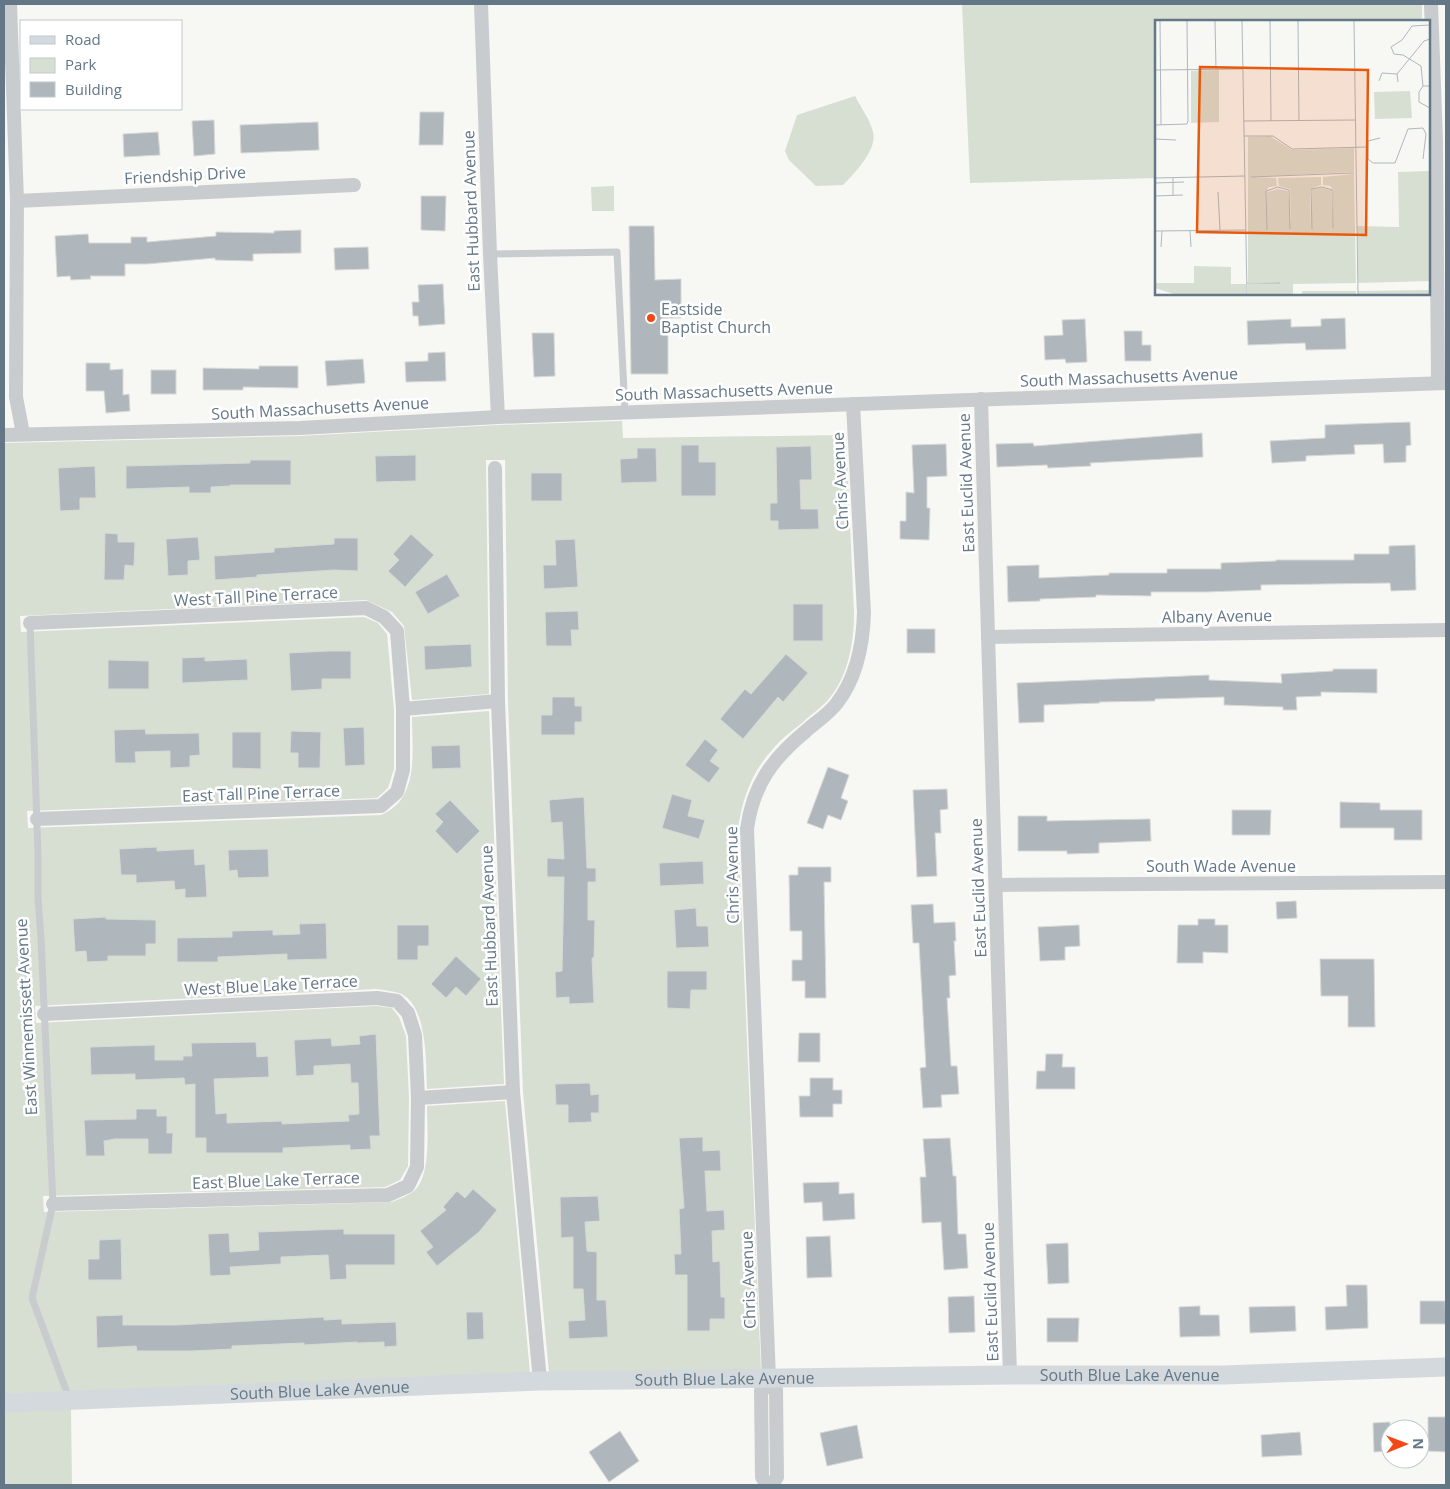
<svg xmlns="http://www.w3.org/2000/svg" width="1450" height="1489" font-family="'Open Sans',sans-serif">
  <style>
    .green { fill: #d7dfd3 }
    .building { fill: #afb7bd; stroke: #d8d8d5 }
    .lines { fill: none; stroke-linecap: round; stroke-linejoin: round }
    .lane { stroke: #c9cccf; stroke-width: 7 }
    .street { stroke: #c9cccf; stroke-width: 14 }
    .secondary { stroke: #d4d9dd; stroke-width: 19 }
    .poi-dot { fill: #f34816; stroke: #fff; stroke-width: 2 }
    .labels { text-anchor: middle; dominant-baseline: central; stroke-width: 5; stroke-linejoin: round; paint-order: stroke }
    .street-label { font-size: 16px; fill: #637787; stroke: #fff }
    .poi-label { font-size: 16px; fill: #637787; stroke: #fff; text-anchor: start }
    .inset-road { fill: none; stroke: #afb8be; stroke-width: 1 }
    .view { fill: #e8590c; fill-opacity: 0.15; stroke: #e8590c; stroke-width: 2.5 }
    .inset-edge { fill: none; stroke: #637787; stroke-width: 2.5 }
  </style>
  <rect width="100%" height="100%" fill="#f7f7f3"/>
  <!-- green -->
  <g class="green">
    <polygon points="962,4 1422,4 1422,21 1156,21 1156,178 970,183"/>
    <path d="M855,96C860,106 871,121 873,132C878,149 854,174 843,185L816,186L789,160L785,151L797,115Z"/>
    <polygon points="614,186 614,211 592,211 591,187"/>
    <path d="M622,421L623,438L846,435L854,613C854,643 848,677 828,700C820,709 810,715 802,723C792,731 781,739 773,749C752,771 742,799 738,829L761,1370L549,1373L523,1092L508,701L505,460H486L489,694L412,700L404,626L392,612L366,600L20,616L21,632L364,617L378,623L387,634L394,710V769L388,788L377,798L27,811L28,828L381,815C420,799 412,751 412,717L489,711L504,1084L427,1089C426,1065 428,1003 399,993C392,991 384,990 376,989L35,1006L36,1023L376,1006L392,1008L399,1017L406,1036L409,1098L408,1166L400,1180L385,1187L43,1196L44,1212L392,1202C399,1199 407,1196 413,1192C432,1177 427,1128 427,1106L505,1101L530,1373L4,1395V443L300,436L498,425Z"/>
    <polygon points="71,1409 72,1485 4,1485 4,1411"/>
  </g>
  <!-- building -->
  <g class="building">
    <polygon points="420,112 444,112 443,145 419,145"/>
    <polygon points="214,120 215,154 194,156 192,121"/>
    <polygon points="318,122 319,150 241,153 240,125"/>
    <polygon points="158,132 160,155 124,157 123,134"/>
    <polygon points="421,196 446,196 445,231 421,230"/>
    <polygon points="629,226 654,226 655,280 681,279 681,318 668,318 668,374 631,374"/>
    <polygon points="301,230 301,253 253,254 253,261 215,260 215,258 147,264 125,264 125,276 90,276 91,279 71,280 70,276 57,277 55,236 88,234 89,243 131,243 131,237 147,237 147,242 216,236 216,232 274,233 274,231"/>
    <polygon points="368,247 369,269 335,270 334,248"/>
    <polygon points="443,284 445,324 419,326 418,316 413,316 412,302 419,302 418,285"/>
    <polygon points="1345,318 1346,349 1306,350 1305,343 1248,345 1247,321 1291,319 1291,327 1321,326 1321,319"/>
    <polygon points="1085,319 1087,362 1066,363 1065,359 1045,360 1044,336 1063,335 1062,320"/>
    <polygon points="1124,331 1142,331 1142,345 1151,345 1151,361 1125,361"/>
    <polygon points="532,333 554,333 555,376 534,377"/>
    <polygon points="445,352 446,381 406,382 405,362 428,361 428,353"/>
    <polygon points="363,359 365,383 327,386 325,361"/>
    <polygon points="86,363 110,363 110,370 123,369 123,395 129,394 130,411 106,413 104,391 86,391"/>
    <polygon points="259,366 298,366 298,388 243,387 243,390 203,390 203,368 259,369"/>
    <rect x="151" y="370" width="25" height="24"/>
    <polygon points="1410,422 1411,445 1406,446 1406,462 1384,463 1383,444 1354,445 1355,454 1306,456 1306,461 1272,463 1270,441 1325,438 1325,425"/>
    <polygon points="1202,433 1203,457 1090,463 1091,466 1048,468 1047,465 997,467 996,444 1033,443 1034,446"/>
    <polygon points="946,444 947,476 927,477 927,508 930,508 929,540 900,539 900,521 906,521 906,492 914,493 912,445"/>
    <polygon points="681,445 699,445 699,462 716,462 716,496 681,496"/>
    <polygon points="811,446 812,480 800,480 801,509 818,509 819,529 778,530 778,521 770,521 770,503 777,503 776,447"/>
    <polygon points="637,448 656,448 657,482 621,483 620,459 637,458"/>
    <polygon points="416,455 416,481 376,482 375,456"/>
    <polygon points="250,460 291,460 291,485 230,485 230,486 211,487 211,493 189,493 189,487 126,489 126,466 250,463"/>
    <polygon points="95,466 96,498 80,498 80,510 60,511 58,468"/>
    <rect x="531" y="473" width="31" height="28"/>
    <polygon points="105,533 118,534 118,542 135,542 134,566 125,565 124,580 104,580"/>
    <polygon points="411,534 434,555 405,587 388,571 399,560 393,554"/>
    <polygon points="198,537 200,560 188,561 188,575 168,576 166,539"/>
    <polygon points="334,538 358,538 358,571 334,570 257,575 257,577 215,580 214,556 274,552 274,548 334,544"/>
    <polygon points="575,539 578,587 544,589 543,565 556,565 555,540"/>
    <polygon points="1415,545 1416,590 1391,591 1390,583 1261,585 1261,590 1206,592 1151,592 1151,596 1096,595 1096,597 1040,599 1040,601 1008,602 1007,566 1039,565 1039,578 1109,575 1109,573 1167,573 1167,569 1221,569 1221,563 1276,561 1276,560 1354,560 1354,554 1389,554 1389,546"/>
    <polygon points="447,574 460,596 428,614 415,592"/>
    <rect x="793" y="604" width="30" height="37"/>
    <polygon points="578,611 579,630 571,630 572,646 546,646 545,612"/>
    <rect x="907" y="629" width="28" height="24"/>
    <polygon points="471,644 472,667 425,670 424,646"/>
    <polygon points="328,651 351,651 351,679 322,679 322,689 291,691 289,653"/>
    <polygon points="786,654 808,673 783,702 778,697 743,739 720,719 745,689 751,694"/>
    <polygon points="205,657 205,661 247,659 248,680 182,683 182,658"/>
    <polygon points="108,660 149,661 149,689 108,689"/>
    <polygon points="1333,669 1377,669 1377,693 1321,692 1321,696 1296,697 1297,710 1283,710 1283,707 1224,705 1224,697 1155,699 1155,701 1099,702 1100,703 1044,705 1044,722 1019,723 1017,683 1209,675 1209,680 1282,683 1281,674 1333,671"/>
    <polygon points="552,697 575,697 575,706 582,706 582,722 575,722 575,735 541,735 541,715 552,715"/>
    <polygon points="364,727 365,765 345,766 343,728"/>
    <polygon points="145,729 146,734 199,733 200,755 190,756 190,767 170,768 170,751 135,752 136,763 115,763 114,730"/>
    <polygon points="291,731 321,732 320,768 298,768 298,753 290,753"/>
    <polygon points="232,732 261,732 261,769 232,768"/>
    <polygon points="705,739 718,750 710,761 720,768 709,783 685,765"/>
    <polygon points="460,745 461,768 432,769 431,746"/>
    <polygon points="828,767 849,775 841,798 848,801 841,820 828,815 823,829 807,823"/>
    <polygon points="947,789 948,809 940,810 941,833 935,833 937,876 917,877 913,790"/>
    <polygon points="672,794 692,800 688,816 705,820 699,839 662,828"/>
    <polygon points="584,797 587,868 596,868 596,882 588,882 588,920 595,920 594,958 592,958 594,1003 569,1004 569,997 556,998 555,972 562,971 564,877 547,877 547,858 564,859 562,822 551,823 549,800"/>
    <polygon points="450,800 480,831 457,854 435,831 443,822 435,814"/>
    <polygon points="1340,802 1380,803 1380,810 1422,810 1422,840 1394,840 1394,828 1340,828"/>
    <polygon points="1232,810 1271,810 1270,835 1232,835"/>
    <polygon points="1018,816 1047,816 1047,821 1150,819 1151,841 1099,843 1099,853 1067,854 1067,851 1018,851"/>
    <polygon points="157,847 157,851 194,849 195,865 205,864 207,897 185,898 185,889 175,890 174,881 136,883 136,875 121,875 119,849"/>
    <polygon points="268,849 269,877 238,878 237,870 229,871 228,850"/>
    <polygon points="703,861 704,884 660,886 659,863"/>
    <polygon points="798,867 831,867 831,882 824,882 826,998 805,998 805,981 792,981 792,960 802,960 802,931 790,931 789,875 798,875"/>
    <polygon points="1296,901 1297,918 1277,919 1276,902"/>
    <polygon points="933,904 934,923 955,922 956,941 954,941 956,975 949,976 950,998 947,998 951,1066 957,1066 959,1094 941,1095 942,1107 923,1108 920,1068 926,1067 919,943 913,943 911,905"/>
    <polygon points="696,908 697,926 708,926 709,947 676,948 674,910"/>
    <polygon points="106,917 106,919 156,920 156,944 146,944 146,956 108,956 108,961 87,962 86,951 75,952 73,919"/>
    <polygon points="1198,919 1215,919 1215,925 1228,925 1228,953 1203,952 1203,963 1177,963 1178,925 1198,925"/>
    <polygon points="326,923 327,959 287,960 287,954 218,957 218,962 177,962 177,938 232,937 232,931 273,930 273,935 300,934 299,924"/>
    <polygon points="397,925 429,925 429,946 418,946 418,960 397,960"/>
    <polygon points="1079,925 1080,946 1065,947 1065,960 1040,961 1038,927"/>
    <polygon points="456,956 481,979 466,996 456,987 446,998 431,984"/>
    <polygon points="1320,959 1374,959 1375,1027 1348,1027 1348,996 1321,996"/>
    <polygon points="667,971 707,971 707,990 691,990 690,1009 667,1008"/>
    <polygon points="799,1033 820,1033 820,1062 798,1062"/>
    <polygon points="376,1034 380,1136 370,1136 371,1149 350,1150 350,1145 283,1148 283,1153 206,1153 206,1138 195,1138 195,1084 185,1085 184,1078 135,1080 135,1074 91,1075 90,1047 155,1045 155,1060 183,1060 183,1056 192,1056 191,1043 256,1042 257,1057 268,1056 269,1077 214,1079 216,1114 227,1113 227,1123 282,1121 282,1124 349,1121 348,1115 359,1114 358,1083 351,1083 350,1064 314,1066 314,1075 296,1076 294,1040 331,1038 332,1046 360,1044 359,1036"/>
    <polygon points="1046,1054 1063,1054 1062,1067 1075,1067 1075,1089 1036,1089 1037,1071 1045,1071"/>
    <polygon points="810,1078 833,1078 833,1090 842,1090 842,1104 833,1104 833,1117 800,1117 799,1096 810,1096"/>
    <polygon points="590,1083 591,1095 599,1094 599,1113 591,1113 592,1122 568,1123 568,1105 556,1105 555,1084"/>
    <polygon points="136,1109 157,1109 157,1116 167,1116 167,1133 173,1133 172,1154 148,1154 148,1139 115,1139 104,1141 105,1156 86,1156 84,1120 136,1119"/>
    <polygon points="703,1137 703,1151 720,1150 721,1171 705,1171 707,1211 724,1210 725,1230 712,1231 713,1262 720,1261 721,1297 725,1297 725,1319 710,1319 710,1331 687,1331 687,1275 675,1275 674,1254 681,1254 679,1209 684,1208 679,1138"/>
    <polygon points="950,1138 953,1176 956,1176 958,1234 966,1234 968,1268 944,1270 941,1222 922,1223 920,1177 926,1177 923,1139"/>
    <polygon points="839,1182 839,1194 854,1193 855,1219 823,1221 822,1202 804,1203 803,1183"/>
    <polygon points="473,1189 497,1210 479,1232 437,1266 426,1252 433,1247 420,1231 446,1210 443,1207 457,1191 465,1198"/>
    <polygon points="598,1196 600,1221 585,1222 587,1251 597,1252 597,1300 606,1300 608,1337 569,1339 568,1321 585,1320 583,1289 573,1289 573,1237 561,1238 560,1197"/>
    <polygon points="344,1229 344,1234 395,1234 395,1265 346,1265 347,1279 330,1280 328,1255 281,1257 281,1264 230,1267 231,1275 210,1276 208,1234 229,1233 230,1252 259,1250 258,1232"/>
    <polygon points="830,1236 832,1277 807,1278 806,1237"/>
    <polygon points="121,1239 122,1280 88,1280 88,1259 99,1259 99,1240"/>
    <polygon points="1068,1243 1069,1283 1048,1284 1046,1244"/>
    <polygon points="1346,1285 1367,1285 1368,1328 1326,1330 1325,1307 1347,1306"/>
    <polygon points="974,1296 975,1332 949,1333 948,1297"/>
    <polygon points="1420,1301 1445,1301 1446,1324 1420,1324"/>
    <polygon points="1200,1306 1200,1315 1219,1315 1220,1336 1180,1337 1179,1307"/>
    <polygon points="1295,1306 1296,1331 1250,1333 1249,1307"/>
    <polygon points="466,1312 483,1312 484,1339 467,1340"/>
    <polygon points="123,1315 123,1325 176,1325 324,1317 324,1320 342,1319 342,1324 396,1322 397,1346 384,1347 384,1342 357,1343 357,1342 304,1345 304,1343 232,1346 232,1349 191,1351 137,1351 136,1346 97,1348 96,1316"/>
    <polygon points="1047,1318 1079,1318 1078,1342 1047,1342"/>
    <polygon points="1428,1417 1446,1417 1446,1452 1428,1451"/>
    <polygon points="1390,1422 1390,1451 1374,1452 1373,1423"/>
    <polygon points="857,1425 863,1458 827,1466 820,1433"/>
    <polygon points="620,1431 639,1461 609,1482 589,1452"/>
    <polygon points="1300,1432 1302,1455 1262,1457 1261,1435"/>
  </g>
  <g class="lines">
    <!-- lane -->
    <g class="lane">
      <polyline points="490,254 617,252 625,412"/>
      <polyline points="30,623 38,854 38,898 41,939 53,1204 32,1298 69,1398"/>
    </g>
    <!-- street -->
    <g class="street">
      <polyline points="10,4 17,201 16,397 23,434"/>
      <polyline points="481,4 490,254 498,417"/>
      <polyline points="1431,4 1436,141 1438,383"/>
      <polyline points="17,201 354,185"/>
      <polyline points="981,399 1010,1375"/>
      <polyline points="4,435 300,428 498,417 1446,383"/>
      <polyline points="495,468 498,701 513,1092 540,1381"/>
      <polyline points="30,623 366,608 384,617 397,631 403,709 403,770 397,792 381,806 37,819"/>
      <polyline points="988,637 1446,630"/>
      <polyline points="403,709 498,701"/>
      <polyline points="996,885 1446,882"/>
      <polyline points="44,1014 377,998 397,1001 408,1013 415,1035 418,1098 417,1167 408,1186 388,1195 53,1204"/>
      <polyline points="418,1098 513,1092"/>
      <polyline points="767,1485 762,1477 761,1391 770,1385"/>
      <path d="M772,1485L777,1477L776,1390L770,1385L769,1378L747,829C753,785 772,759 806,731C816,722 829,714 837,703C857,677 863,645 864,613L853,404"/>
    </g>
    <!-- secondary -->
    <path class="secondary" id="s1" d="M4,1403L540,1381L1010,1375H1224L1446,1367"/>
  </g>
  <!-- markers -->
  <circle class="poi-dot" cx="651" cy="318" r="5"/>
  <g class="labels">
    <!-- street labels -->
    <g class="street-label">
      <text transform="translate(185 175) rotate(-3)">Friendship Drive</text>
      <text transform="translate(471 211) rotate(-92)">East Hubbard Avenue</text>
      <text transform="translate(1129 377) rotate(-2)">South Massachusetts Avenue</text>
      <text transform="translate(724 391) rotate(-2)">South Massachusetts Avenue</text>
      <text transform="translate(320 408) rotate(-3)">South Massachusetts Avenue</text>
      <text transform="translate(840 481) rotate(-93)">Chris Avenue</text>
      <text transform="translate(966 483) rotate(-92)">East Euclid Avenue</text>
      <text transform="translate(256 596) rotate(-3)">West Tall Pine Terrace</text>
      <text transform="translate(1217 616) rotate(-1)">Albany Avenue</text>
      <text transform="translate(261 793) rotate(-2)">East Tall Pine Terrace</text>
      <text x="1221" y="866">South Wade Avenue</text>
      <text transform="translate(732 875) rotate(-91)">Chris Avenue</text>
      <text transform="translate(978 888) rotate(-92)">East Euclid Avenue</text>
      <text transform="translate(489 926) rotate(-92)">East Hubbard Avenue</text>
      <text transform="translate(271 985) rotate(-3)">West Blue Lake Terrace</text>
      <text transform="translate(26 1017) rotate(-93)">East Winnemissett Avenue</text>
      <text transform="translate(276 1180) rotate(-2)">East Blue Lake Terrace</text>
      <text transform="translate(748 1280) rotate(-92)">Chris Avenue</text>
      <text transform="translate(990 1292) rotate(-92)">East Euclid Avenue</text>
      <text stroke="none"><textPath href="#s1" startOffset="1126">South Blue Lake Avenue</textPath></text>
      <text stroke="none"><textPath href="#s1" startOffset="721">South Blue Lake Avenue</textPath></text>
      <text stroke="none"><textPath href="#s1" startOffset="316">South Blue Lake Avenue</textPath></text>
    </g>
    <!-- poi labels -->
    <g class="poi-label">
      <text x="661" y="309">Eastside<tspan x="661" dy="18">Baptist Church</tspan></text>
    </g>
  </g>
  <!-- overview -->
  <g transform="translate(1155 20)">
    <rect width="275" height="275" fill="#f7f7f3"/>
    <path d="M64,50V102L36,103V51ZM255,71L257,98L220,99L219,72ZM115,116L137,130L199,128V152L95,157L121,158L122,166L114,167L111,171L112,211V172L123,169L133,171L136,210L135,169L124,166L123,158L166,157V165L155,169L156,210L157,169L167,168L177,170L179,209V170L175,166L168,165V157L199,154L201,263L138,264V274H93V264L126,262H93V117ZM275,151V261L203,263L202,206L244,207L243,152ZM39,246L76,247V264H91V274H19L0,268V263H39ZM275,270V274H203V271ZM147,271H201V274H147Z" fill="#d7dfd3"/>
    <path class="inset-road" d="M5,1L6,105M60,1L61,49M87,1L92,274M115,1L116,101M143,1L144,101M199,1L203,274M275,5L257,6L247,20L236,27L239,34L248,35L266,46L268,66H275M0,50L88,49M224,61L227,53L242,54M243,62L242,54L269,21L275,19M268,66L264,72V82L275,88M89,101L200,100M0,105L32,104L33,101L32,1M89,116H118L137,129L212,127M225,118L213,121V139L218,143H240L253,109L268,108L271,114L268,139M0,119L21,120M96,157L199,153M0,158L90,156M18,158V175M0,163L29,162M63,172L65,210M0,176L28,175M157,209L156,169L167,167L178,170V208M112,210L111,171L123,167L134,170L135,209M0,211L91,210M35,211L36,227M6,227L7,211M92,263H125"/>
    <path class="view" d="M45,47L213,50L211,215L42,212Z"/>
    <rect width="275" height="275" class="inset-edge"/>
  </g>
  <!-- border -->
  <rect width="1450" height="1489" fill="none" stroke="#637787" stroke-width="10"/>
  <!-- legend -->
  <rect x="20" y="20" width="162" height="90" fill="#ffffff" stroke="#c1c9cf"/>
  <rect x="30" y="36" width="25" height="8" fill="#d4d9dd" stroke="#c1c9cf"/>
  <text x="65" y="45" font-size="15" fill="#637787">Road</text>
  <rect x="30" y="58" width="25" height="15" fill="#d7dfd3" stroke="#c1c9cf"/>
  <text x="65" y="70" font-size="15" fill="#637787">Park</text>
  <rect x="30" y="82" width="25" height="15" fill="#afb7bd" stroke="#c1c9cf"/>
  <text x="65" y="95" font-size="15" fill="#637787">Building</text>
  <!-- north arrow -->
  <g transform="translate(1405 1444) rotate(89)"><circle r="24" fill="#ffffff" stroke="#c1c9cf"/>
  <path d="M0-4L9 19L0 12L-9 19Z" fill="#f34816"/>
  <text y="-8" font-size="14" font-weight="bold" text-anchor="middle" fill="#637787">N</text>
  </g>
</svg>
